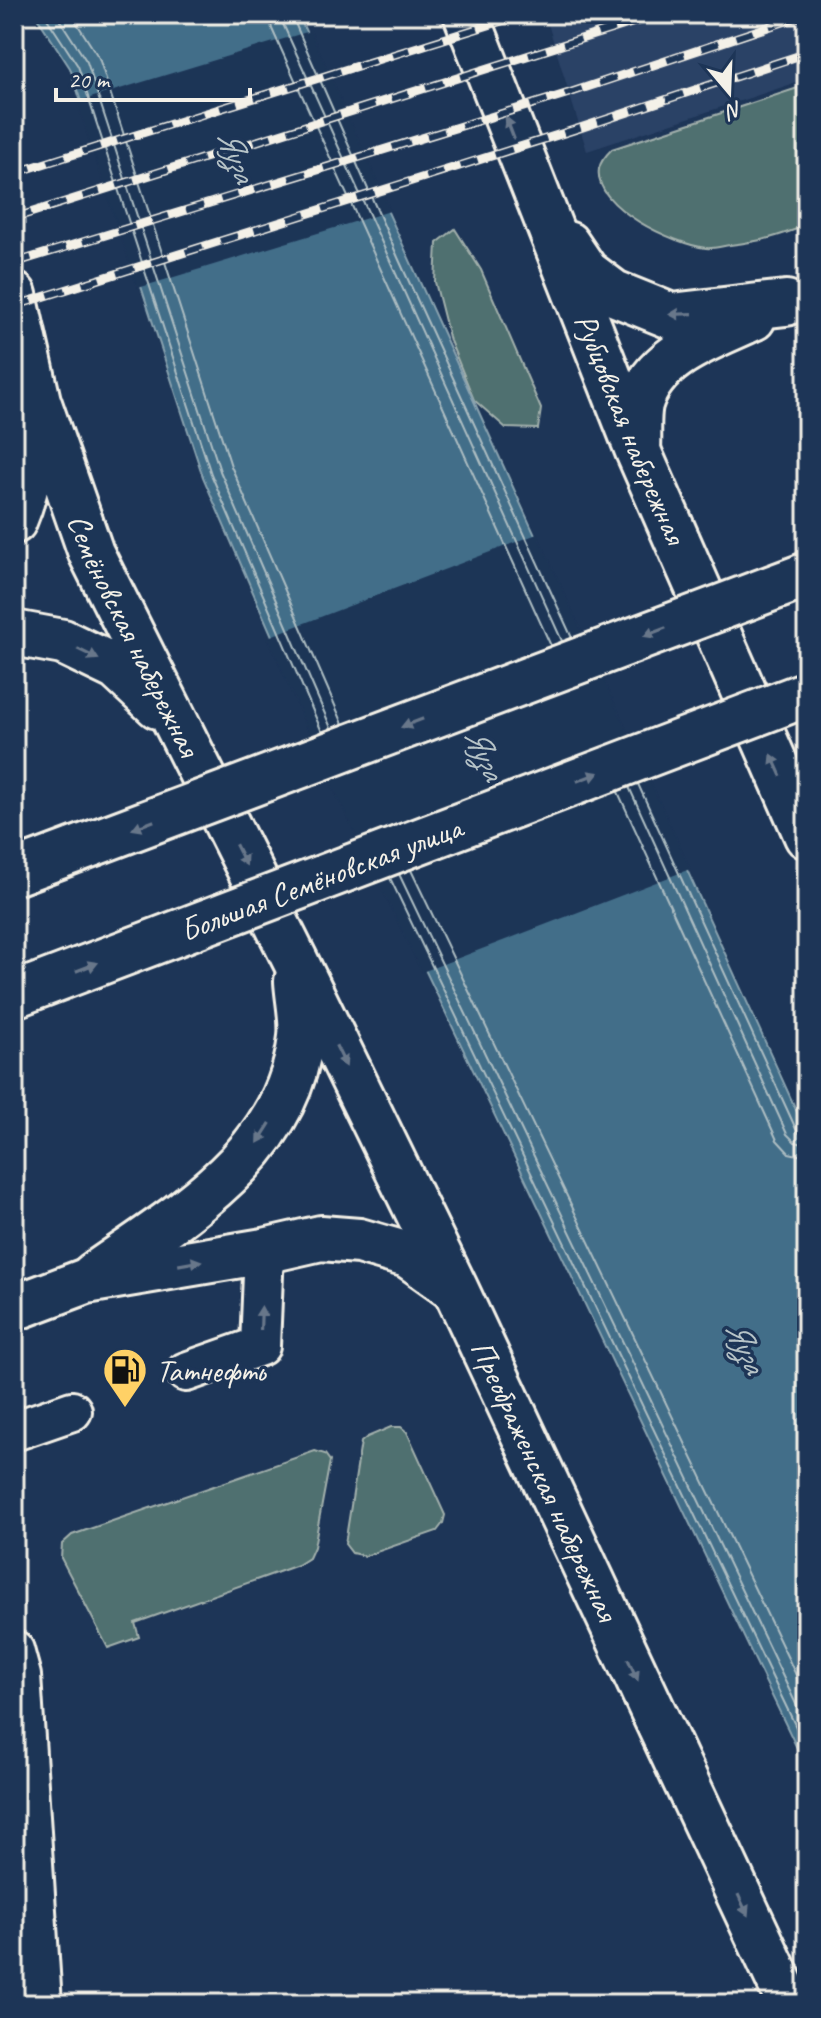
<svg xmlns="http://www.w3.org/2000/svg" width="821" height="2018" font-family="Caveat,sans-serif">
  <style>
    .built { fill: #2b4266 }
    .green { fill: #4f6f6f; stroke: #a2b0ac; stroke-width: 2 }
    .water { fill: #426e89; stroke: #89a2af; stroke-width: 2 }
    .pier { fill: #1d3557 }
    .lines { fill: none; stroke-linecap: round; stroke-linejoin: round }
    .shore { stroke: #adbdc2; stroke-width: 2 }
    .service-casing { stroke: #f4f1e8; stroke-width: 44 }
    .secondary-casing { stroke: #f4f1e8; stroke-width: 50 }
    .service { stroke: #1d3557; stroke-width: 38 }
    .secondary { stroke: #1d3557; stroke-width: 44 }
    .rail-casing { stroke: #f4f1e8; stroke-width: 9 }
    .rail { stroke: #1d3557; stroke-width: 6; stroke-dasharray: 18; stroke-linecap: butt }
    .secondary-bridge-casing { stroke: #f4f1e8; stroke-width: 50; stroke-linecap: butt }
    .secondary-bridge { stroke: #1d3557; stroke-width: 44 }
    .oneway { fill: #68778a }
    .labels { text-anchor: middle; dominant-baseline: central; stroke-width: 7; stroke-linejoin: round; paint-order: stroke }
    .street-label { font-size: 32px; fill: #f4f1e8; stroke: #1d3557 }
    .poi-label { font-size: 32px; fill: #f4f1e8; stroke: #1d3557; text-anchor: start }
    .water-label { font-size: 34px; font-style: italic; fill: #b6c3c7; stroke: #1d3557 }
  </style>
  <rect width="100%" height="100%" fill="#1d3557"/>
  <filter id="ink" filterUnits="userSpaceOnUse"><feTurbulence type="fractalNoise" baseFrequency=".0125" numOctaves="2"/><feDisplacementMap in="SourceGraphic" scale="16" xChannelSelector="R" yChannelSelector="G"/><feConvolveMatrix kernelMatrix="1 2 1 2 8 2 1 2 1" color-interpolation-filters="sRGB"/></filter>
  <g filter="url(#ink)">
    <!-- built -->
    <polygon class="built" points="545,14 807,14 807,79 587,151"/>
    <!-- green -->
    <g class="green">
      <path d="M807,85V225C777,237 762,241 730,245C722,246 713,249 706,248C675,244 593,208 599,169C600,161 607,154 612,149Z"/>
      <polygon points="455,229 481,270 541,409 538,429 506,428 474,400 450,341 435,282 437,243"/>
      <polygon points="391,1427 401,1427 407,1432 445,1515 443,1523 437,1531 365,1556 352,1553 345,1544 361,1442 367,1437"/>
      <polygon points="315,1451 325,1454 330,1461 314,1547 309,1558 298,1565 135,1623 139,1637 108,1648 61,1558 62,1544 72,1535"/>
    </g>
    <!-- water -->
    <polygon class="water" points="35,14 298,14 807,1134 807,1769 334,779 203,477 70,68"/>
    <!-- pier -->
    <g class="pier">
      <polygon points="310,31 390,211 138,288 77,102"/>
      <polygon points="537,534 690,869 422,972 330,781 268,637"/>
    </g>
    <g class="lines">
      <!-- shore -->
      <g class="shore">
        <polyline points="44,14 78,66 211,474 322,732"/>
        <polyline points="56,14 87,62 220,471 331,728"/>
        <polyline points="71,14 99,58 231,466 343,724"/>
        <polyline points="269,14 272,29 551,646"/>
        <polyline points="281,14 283,24 562,641"/>
        <polyline points="291,14 400,262 572,638"/>
        <polyline points="638,784 796,1129 800,1134 807,1135"/>
        <polyline points="629,787 787,1134 795,1142 807,1145"/>
        <polyline points="618,792 777,1140 789,1153 807,1157"/>
        <polyline points="411,870 807,1698"/>
        <polyline points="399,874 807,1727"/>
        <polyline points="390,878 807,1750"/>
      </g>
      <!-- service casing -->
      <g class="service-casing">
        <g id="service">
          <polyline points="186,1372 260,1346 264,1251"/>
          <polyline points="14,1428 17,1430 72,1411"/>
          <polyline points="14,1650 21,1676 42,2004"/>
        </g>
      </g>
      <!-- secondary casing -->
      <g class="secondary-casing">
        <g id="secondary">
          <path id="s1" d="M466,14L638,451L807,836"/>
          <polyline points="567,244 586,272 614,293 671,316 786,303"/>
          <path id="s2" d="M14,295L38,401L91,553L295,960L455,1288L790,2004"/>
          <path d="M638,449C639,435 637,418 640,404C654,355 711,338 753,318"/>
          <path d="M14,521C29,486 33,450 37,411"/>
          <polyline points="14,633 63,642 117,668 158,706"/>
          <path d="M94,1275C182,1213 288,1154 301,1037C303,1019 298,999 297,981"/>
          <polyline points="14,1308 86,1281 264,1251 321,1238 359,1241 408,1255 453,1287"/>
        </g>
      </g>
      <!-- service -->
      <use href="#service" class="service"/>
      <!-- secondary -->
      <use href="#secondary" class="secondary"/>
      <!-- rail casing -->
      <g class="rail-casing">
        <g id="rail">
          <polyline points="14,173 524,14"/>
          <polyline points="14,218 660,14"/>
          <polyline points="14,263 569,93 807,14"/>
          <polyline points="14,306 580,128 807,53"/>
        </g>
      </g>
      <!-- rail -->
      <use href="#rail" class="rail"/>
      <!-- secondary-bridge casing -->
      <g class="secondary-bridge-casing">
        <g id="secondary-bridge">
          <polyline points="14,873 807,575"/>
          <path id="s3" d="M14,995L807,694"/>
        </g>
      </g>
      <!-- secondary-bridge -->
      <use href="#secondary-bridge" class="secondary-bridge"/>
    </g>
    <!-- one-way arrows -->
    <defs><path id="oneway-solid" d="M-6-.8H1V-3.2L6.5 0L1 3.2V.8H-6Z" transform="scale(2)"/></defs>
    <g class="oneway">
      <use href="#oneway-solid" transform="translate(510 128) rotate(-111)"/>
      <use href="#oneway-solid" transform="translate(681 314) rotate(178)"/>
      <use href="#oneway-solid" transform="translate(655 632) rotate(159)"/>
      <use href="#oneway-solid" transform="translate(88 654) rotate(26)"/>
      <use href="#oneway-solid" transform="translate(412 723) rotate(159)"/>
      <use href="#oneway-solid" transform="translate(776 765) rotate(-114)"/>
      <use href="#oneway-solid" transform="translate(588 777) rotate(-21)"/>
      <use href="#oneway-solid" transform="translate(143 825) rotate(159)"/>
      <use href="#oneway-solid" transform="translate(241 855) rotate(63)"/>
      <use href="#oneway-solid" transform="translate(87 967) rotate(-21)"/>
      <use href="#oneway-solid" transform="translate(341 1056) rotate(64)"/>
      <use href="#oneway-solid" transform="translate(264 1133) rotate(122)"/>
      <use href="#oneway-solid" transform="translate(190 1263) rotate(-10)"/>
      <use href="#oneway-solid" transform="translate(261 1318) rotate(-88)"/>
      <use href="#oneway-solid" transform="translate(633 1670) rotate(65)"/>
      <use href="#oneway-solid" transform="translate(743 1905) rotate(65)"/>
    </g>
  </g>
  <!-- icons -->
  <defs>
    <g id="fuel-pin" transform="scale(2.3)"><path d="M0 17L-7.5 6A9.5 9.5 0 1 1 7.5 6Z" fill="#ffd166" stroke="#1d3557"/><path d="M-5.5-6h7V0h2V4h1.3V-2.5L3-4.5l.8-.8L6-3V5H2.5V1h-1V6h-7ZM-4.2-4.7v3.2H.2V-4.7Z" fill="#111"/></g>
  </defs>
  <g fill-rule="evenodd">
    <use href="#fuel-pin" x="125" y="1370"/>
  </g>
  <g class="labels">
    <!-- street labels -->
    <g class="street-label">
      <text stroke="none"><textPath href="#s1" startOffset="446">Рубцовская набережная</textPath></text>
      <text stroke="none"><textPath href="#s2" startOffset="362">Семёновская набережная</textPath></text>
      <text stroke="none"><textPath href="#s3" startOffset="328">Большая Семёновская улица</textPath></text>
      <text stroke="none"><textPath href="#s2" startOffset="1302">Преображенская набережная</textPath></text>
    </g>
    <!-- poi labels -->
    <g class="poi-label">
      <text x="156" y="1370">Татнефть</text>
    </g>
    <!-- water labels -->
    <g class="water-label">
      <text transform="translate(237 155) rotate(69)">Яуза</text>
      <text transform="translate(485 753) rotate(66)">Яуза</text>
      <text transform="translate(746 1346) rotate(66)">Яуза</text>
    </g>
  </g>
  <!-- margin -->
  <rect width="821" height="2018" fill="none" stroke="#1d3557" stroke-width="48"/>
  <rect x="24" y="24" width="773" height="1970" fill="none" stroke="#f4f1e8" stroke-width="3" filter="url(#ink)"/>
  <!-- north arrow -->
  <g transform="translate(729 92) rotate(161)" stroke="#1d3557" stroke-width="6" paint-order="stroke">
  <path d="M0-6L14 30L0 20L-14 30Z" fill="#f4f1e8"/>
  <text y="-12" font-size="22" font-weight="bold" text-anchor="middle" fill="#f4f1e8">N</text>
  </g>
  <!-- scale -->
  <path d="M56 88v12h194v-12" fill="none" stroke="#f4f1e8" stroke-width="4"/>
  <text x="68" y="88" font-size="24" fill="#f4f1e8" stroke="#1d3557" stroke-width="6" paint-order="stroke">20 m</text>
</svg>
